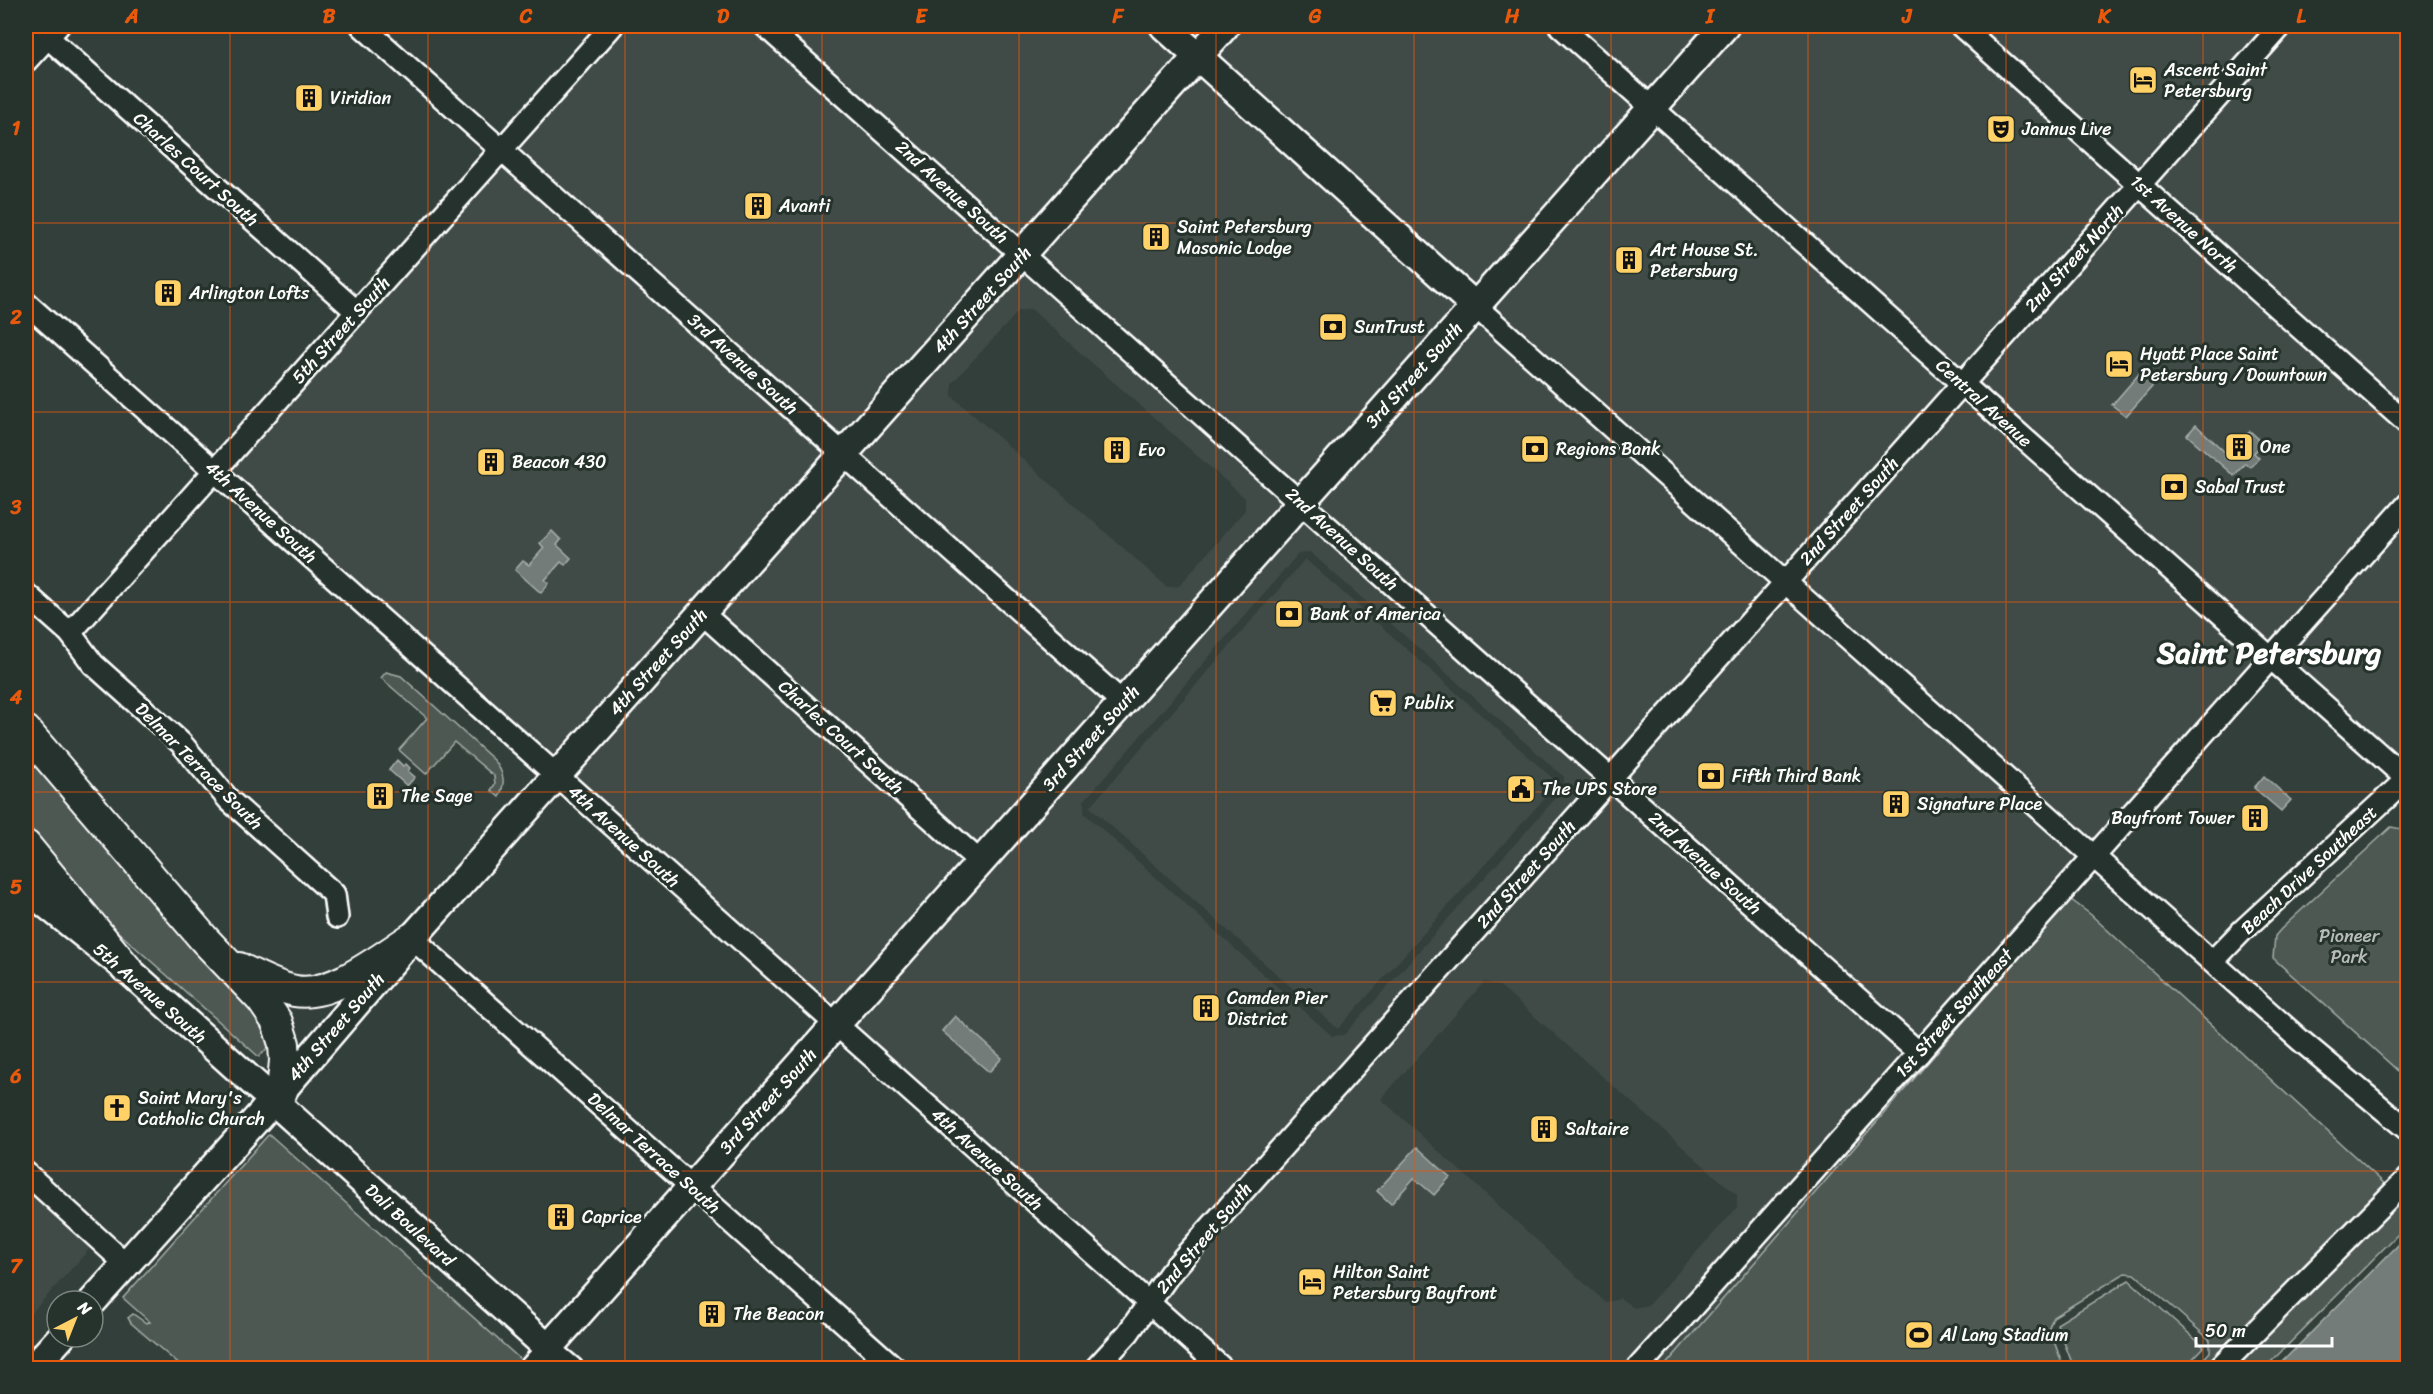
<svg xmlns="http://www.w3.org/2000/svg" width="2433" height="1394" font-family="Sriracha,sans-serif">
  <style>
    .built { fill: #404c47; fill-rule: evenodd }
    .green { fill: #4d5853; stroke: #a6aca9; stroke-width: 1.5 }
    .water { fill: #737b78; stroke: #abb0ae; stroke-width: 1.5 }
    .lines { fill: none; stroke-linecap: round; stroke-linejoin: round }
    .minor-casing { stroke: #fff; stroke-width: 26 }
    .major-casing { stroke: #fff; stroke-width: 32 }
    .highway-casing { stroke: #fff; stroke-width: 34 }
    .minor { stroke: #26332d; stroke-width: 21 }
    .major { stroke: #26332d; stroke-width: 27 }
    .highway { stroke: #26332d; stroke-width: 30 }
    .grid { fill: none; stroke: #e8590c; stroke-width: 1.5; stroke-opacity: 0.55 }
    .labels { text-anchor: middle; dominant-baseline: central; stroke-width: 6; stroke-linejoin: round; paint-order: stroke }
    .poi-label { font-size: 18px; fill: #fff; stroke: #26332d; text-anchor: start }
    .street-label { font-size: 18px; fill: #fff; stroke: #26332d }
    .park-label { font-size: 18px; fill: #b8bcba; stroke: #26332d }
    .town-label { font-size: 30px; font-weight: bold; fill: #fff; stroke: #26332d }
    .neatline { fill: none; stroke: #e8590c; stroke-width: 2 }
    .grid-label { font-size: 20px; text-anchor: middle; font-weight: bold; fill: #e8590c }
  </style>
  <rect width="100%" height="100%" fill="#333f3a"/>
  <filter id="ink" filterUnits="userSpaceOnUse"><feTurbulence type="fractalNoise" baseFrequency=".0167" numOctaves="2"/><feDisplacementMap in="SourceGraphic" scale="12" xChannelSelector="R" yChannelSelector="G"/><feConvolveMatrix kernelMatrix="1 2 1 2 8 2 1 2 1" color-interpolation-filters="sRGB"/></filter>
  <g filter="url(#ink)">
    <!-- built -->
    <g class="built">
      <polygon points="624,26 749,26 1008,257 844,440 516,148"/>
      <polygon points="781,26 1148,26 1184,57 1022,241"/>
      <polygon points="1238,26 1544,26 1638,109 1475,292 1212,54"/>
      <polygon points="1576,26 1713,26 1652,94"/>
      <polygon points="1738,26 1945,26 2125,186 1962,369 1666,106"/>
      <polygon points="1976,26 2268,26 2139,171"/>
      <polygon points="2293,26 2407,26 2407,409 2153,183"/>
      <polygon points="1198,70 1461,308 1300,488 1037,253"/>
      <polygon points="1652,122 1948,385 1785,568 1489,305"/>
      <polygon points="501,163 829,456 557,762 229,470"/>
      <polygon points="2139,199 2407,438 2407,490 2271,644 1976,382"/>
      <path d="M1022,269L1286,504L1123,688L858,452ZM1031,309L1245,498V510L1179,586L1167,587L952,396V383L1019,311Z"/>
      <polygon points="1475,320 1771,584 1610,764 1314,501"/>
      <polygon points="1962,398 2257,660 2093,843 1799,581"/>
      <polygon points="844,468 1108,704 980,848 716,612"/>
      <path d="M1300,517L1597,780L1146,1286L850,1023ZM1310,552L1564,777V789L1344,1035L1332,1036L1084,813V801L1298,554Z"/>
      <polygon points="2407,519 2408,762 2406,764 2285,657"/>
      <polygon points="1305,559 1558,783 1338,1029 1090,807"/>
      <polygon points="1785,597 2079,859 1919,1039 1624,777"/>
      <polygon points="702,627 966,864 836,1010 571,774"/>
      <path d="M1611,793L1905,1055L1626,1368H1238L1160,1299ZM1484,982L1500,986L1737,1195V1208L1648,1305L1634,1308L1620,1298L1617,1300L1605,1302L1381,1099Z"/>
      <polygon points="2094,871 1663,1368 1651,1368"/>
      <polygon points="26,1184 93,1245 26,1319"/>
    </g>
    <!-- green -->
    <g class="green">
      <path d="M386,672L401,676L494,760C504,773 506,782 499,797L491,790L495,784L494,776L454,742L426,774L399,750L427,718L381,678Z"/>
      <polygon points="26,749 256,1016 269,1046 259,1057 99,915 50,859 26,827"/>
      <polygon points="2391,827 2407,830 2407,1079 2273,958 2275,936 2281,929"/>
      <polygon points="2070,899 2090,914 2387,1186 2206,1368 2195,1368 2210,1352 2210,1340 2135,1274 2125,1273 2053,1317 2049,1328 2064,1368 1663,1368"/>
      <polygon points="269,1134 521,1360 514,1368 183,1368 131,1323 128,1318 133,1314 146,1323 150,1322 123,1298"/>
      <polygon points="2401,1198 2407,1204 2407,1225 2265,1368 2232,1368"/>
      <polygon points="2129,1280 2204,1347 2184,1368 2074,1368 2057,1324"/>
    </g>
    <!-- water -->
    <g class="water">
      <polygon points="2145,367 2159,379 2126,416 2112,405"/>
      <polygon points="2196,425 2228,455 2250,431 2263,443 2254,453 2259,458 2250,467 2245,463 2234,476 2187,435"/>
      <polygon points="552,531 561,540 557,545 571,558 565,565 561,562 545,580 549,583 541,593 515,570 523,561 529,565 544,548 540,543"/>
      <polygon points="397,760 403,766 406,764 410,768 408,771 415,777 407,786 389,770"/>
      <polygon points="2264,776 2291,800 2281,811 2254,788"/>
      <polygon points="955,1016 1002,1058 989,1072 942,1031"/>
      <polygon points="1417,1147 1450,1177 1434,1195 1414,1178 1391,1204 1377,1191"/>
      <polygon points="2407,1236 2408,1365 2405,1368 2276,1368"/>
    </g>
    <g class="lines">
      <!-- minor casing -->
      <g class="minor-casing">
        <g id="minor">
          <polyline points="35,26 357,312"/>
          <polyline points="362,26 1122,702"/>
          <polyline points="765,26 1919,1053"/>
          <polyline points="1560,26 2408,780"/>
          <polyline points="1961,26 2408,424"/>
          <polyline points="26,61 58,26"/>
          <polyline points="26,303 1222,1368"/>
          <polyline points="1475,306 2300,1040 2408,1130"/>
          <polyline points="26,594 70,633 93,664 181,743 229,800 334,894 337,917"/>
          <polyline points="702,613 980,862"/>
          <polyline points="70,633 612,26"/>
          <polyline points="412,938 895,1368"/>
          <polyline points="2213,961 2242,931 2408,778"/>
          <polyline points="26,1173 126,1264"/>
          <polyline points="530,1368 548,1348 572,1368"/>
          <polyline points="1096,1368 1128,1333 1170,1273 2281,26"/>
          <polyline points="1638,1368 2408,504"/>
          <polyline points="2219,1368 2408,1178"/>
        </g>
      </g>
      <!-- major casing -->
      <g class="major-casing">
        <g id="major">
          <polyline points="1164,26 1475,306"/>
          <polyline points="26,888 126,968 548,1348 1725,26"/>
          <polyline points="93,1301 272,1102 412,938 1225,26"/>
          <polyline points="33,1368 61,1337"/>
        </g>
      </g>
      <!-- highway casing -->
      <g class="highway-casing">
        <g id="highway">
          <polyline points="26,731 204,939 262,1000 277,1022 284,1044 285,1061 282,1091"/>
          <polyline points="26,846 126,968"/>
          <path d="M239,968C257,977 276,987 295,991C332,998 382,957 412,938"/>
        </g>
      </g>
      <!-- minor -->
      <use href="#minor" class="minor"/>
      <!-- major -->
      <use href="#major" class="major"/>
      <!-- highway -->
      <use href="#highway" class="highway"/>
    </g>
  </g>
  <!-- grid -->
  <path class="grid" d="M230,26V1368M428,26V1368M625,26V1368M822,26V1368M1019,26V1368M1216,26V1368M1414,26V1368M1611,26V1368M1808,26V1368M2006,26V1368M2203,26V1368M26,223H2408M26,412H2408M26,602H2408M26,792H2408M26,982H2408M26,1171H2408"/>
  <!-- icons -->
  <defs>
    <g id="hotel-square" transform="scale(1.5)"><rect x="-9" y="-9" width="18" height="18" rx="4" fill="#ffd166" stroke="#26332d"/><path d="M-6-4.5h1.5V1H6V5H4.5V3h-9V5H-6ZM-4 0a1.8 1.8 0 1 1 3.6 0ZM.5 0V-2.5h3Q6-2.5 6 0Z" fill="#111"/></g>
    <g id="building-square" transform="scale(1.5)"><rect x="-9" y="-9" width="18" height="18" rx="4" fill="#ffd166" stroke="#26332d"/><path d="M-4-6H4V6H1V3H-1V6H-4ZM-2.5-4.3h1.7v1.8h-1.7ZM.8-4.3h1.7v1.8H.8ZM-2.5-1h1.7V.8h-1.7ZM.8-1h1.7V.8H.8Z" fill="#111"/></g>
    <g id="theatre-square" transform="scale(1.5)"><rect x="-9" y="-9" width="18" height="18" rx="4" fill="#ffd166" stroke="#26332d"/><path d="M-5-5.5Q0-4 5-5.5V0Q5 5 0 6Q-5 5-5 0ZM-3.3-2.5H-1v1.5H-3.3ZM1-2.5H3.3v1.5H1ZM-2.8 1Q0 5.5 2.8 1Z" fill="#111"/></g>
    <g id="bank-square" transform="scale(1.5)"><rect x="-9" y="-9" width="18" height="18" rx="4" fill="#ffd166" stroke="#26332d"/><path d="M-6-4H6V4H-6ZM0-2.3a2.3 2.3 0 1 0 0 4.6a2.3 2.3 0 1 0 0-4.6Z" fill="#111"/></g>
    <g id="supermarket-square" transform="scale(1.5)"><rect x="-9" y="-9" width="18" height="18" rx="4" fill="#ffd166" stroke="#26332d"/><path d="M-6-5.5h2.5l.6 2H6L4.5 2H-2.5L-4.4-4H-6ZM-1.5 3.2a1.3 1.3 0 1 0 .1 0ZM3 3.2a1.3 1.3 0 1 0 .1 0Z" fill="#111"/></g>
    <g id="civic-square" transform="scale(1.5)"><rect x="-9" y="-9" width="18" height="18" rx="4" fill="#ffd166" stroke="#26332d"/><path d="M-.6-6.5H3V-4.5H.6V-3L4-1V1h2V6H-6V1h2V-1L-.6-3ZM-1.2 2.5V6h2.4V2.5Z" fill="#111"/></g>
    <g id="church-square" transform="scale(1.5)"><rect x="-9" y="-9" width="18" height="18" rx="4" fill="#ffd166" stroke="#26332d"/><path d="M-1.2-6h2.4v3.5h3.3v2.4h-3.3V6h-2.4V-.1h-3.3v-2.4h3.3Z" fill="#111"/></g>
    <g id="stadium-square" transform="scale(1.5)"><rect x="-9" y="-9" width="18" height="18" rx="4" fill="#ffd166" stroke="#26332d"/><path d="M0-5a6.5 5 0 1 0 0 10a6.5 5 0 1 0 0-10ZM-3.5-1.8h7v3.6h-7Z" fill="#111"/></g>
  </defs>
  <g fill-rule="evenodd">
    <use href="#hotel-square" x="2143" y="80"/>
    <use href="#building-square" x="309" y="98"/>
    <use href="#theatre-square" x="2001" y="129"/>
    <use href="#building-square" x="758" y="206"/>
    <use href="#building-square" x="1156" y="237"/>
    <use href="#building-square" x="1629" y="260"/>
    <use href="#building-square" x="168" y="293"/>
    <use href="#bank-square" x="1333" y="327"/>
    <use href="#hotel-square" x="2119" y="364"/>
    <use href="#building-square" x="2239" y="447"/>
    <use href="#bank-square" x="1535" y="449"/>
    <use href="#building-square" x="1117" y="450"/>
    <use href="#building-square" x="491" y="462"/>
    <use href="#bank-square" x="2174" y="487"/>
    <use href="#bank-square" x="1289" y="614"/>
    <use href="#supermarket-square" x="1383" y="703"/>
    <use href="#bank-square" x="1711" y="776"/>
    <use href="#civic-square" x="1521" y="789"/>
    <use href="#building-square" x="380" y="796"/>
    <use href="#building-square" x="1896" y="804"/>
    <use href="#building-square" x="2255" y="818"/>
    <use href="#building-square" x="1206" y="1008"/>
    <use href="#church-square" x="117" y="1108"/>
    <use href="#building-square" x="1544" y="1129"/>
    <use href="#building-square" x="561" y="1217"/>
    <use href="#hotel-square" x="1312" y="1282"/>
    <use href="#building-square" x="712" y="1314"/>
    <use href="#stadium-square" x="1919" y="1335"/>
  </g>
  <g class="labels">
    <!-- poi labels -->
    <g class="poi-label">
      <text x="2164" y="70">Ascent Saint<tspan x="2164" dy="21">Petersburg</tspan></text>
      <text x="330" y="98">Viridian</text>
      <text x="2022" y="129">Jannus Live</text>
      <text x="779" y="206">Avanti</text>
      <text x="1177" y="227">Saint Petersburg<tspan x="1177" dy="21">Masonic Lodge</tspan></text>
      <text x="1650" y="250">Art House St.<tspan x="1650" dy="21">Petersburg</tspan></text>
      <text x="189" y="293">Arlington Lofts</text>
      <text x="1354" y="327">SunTrust</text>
      <text x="2140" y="354">Hyatt Place Saint<tspan x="2140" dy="21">Petersburg / Downtown</tspan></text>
      <text x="2260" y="447">One</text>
      <text x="1556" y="449">Regions Bank</text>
      <text x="1138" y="450">Evo</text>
      <text x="512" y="462">Beacon 430</text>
      <text x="2195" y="487">Sabal Trust</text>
      <text x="1310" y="614">Bank of America</text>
      <text x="1404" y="703">Publix</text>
      <text x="1732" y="776">Fifth Third Bank</text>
      <text x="1542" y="789">The UPS Store</text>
      <text x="401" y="796">The Sage</text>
      <text x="1917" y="804">Signature Place</text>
      <text x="2234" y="818" text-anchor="end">Bayfront Tower</text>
      <text x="1227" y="998">Camden Pier<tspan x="1227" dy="21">District</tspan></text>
      <text x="138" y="1098">Saint Mary's<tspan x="138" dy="21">Catholic Church</tspan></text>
      <text x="1565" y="1129">Saltaire</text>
      <text x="582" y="1217">Caprice</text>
      <text x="1333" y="1272">Hilton Saint<tspan x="1333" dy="21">Petersburg Bayfront</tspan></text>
      <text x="733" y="1314">The Beacon</text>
      <text x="1940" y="1335">Al Lang Stadium</text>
    </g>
    <!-- street labels -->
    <g class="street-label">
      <text transform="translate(196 169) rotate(42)">Charles Court South</text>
      <text transform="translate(952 192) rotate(42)">2nd Avenue South</text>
      <text transform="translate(2184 224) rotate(42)">1st Avenue North</text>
      <text transform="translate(2074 258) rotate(-48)">2nd Street North</text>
      <text transform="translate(982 300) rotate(-48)">4th Street South</text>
      <text transform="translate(341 330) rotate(-48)">5th Street South</text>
      <text transform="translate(743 364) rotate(42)">3rd Avenue South</text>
      <text transform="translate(1414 375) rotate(-48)">3rd Street South</text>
      <text transform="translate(1984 403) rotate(42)">Central Avenue</text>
      <text transform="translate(1849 511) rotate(-48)">2nd Street South</text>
      <text transform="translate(261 512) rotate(42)">4th Avenue South</text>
      <text transform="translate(1342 539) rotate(42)">2nd Avenue South</text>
      <text transform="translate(658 662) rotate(-48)">4th Street South</text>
      <text transform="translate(841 737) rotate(42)">Charles Court South</text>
      <text transform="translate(1091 738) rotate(-48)">3rd Street South</text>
      <text transform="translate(199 766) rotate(45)">Delmar Terrace South</text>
      <text transform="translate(624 836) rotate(42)">4th Avenue South</text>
      <text transform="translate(1705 863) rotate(42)">2nd Avenue South</text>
      <text transform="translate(2309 870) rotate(-43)">Beach Drive Southeast</text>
      <text transform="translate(1526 874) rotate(-48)">2nd Street South</text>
      <text transform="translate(150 993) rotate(41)">5th Avenue South</text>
      <text transform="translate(1954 1013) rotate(-48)">1st Street Southeast</text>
      <text transform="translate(336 1027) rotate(-49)">4th Street South</text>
      <text transform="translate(768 1101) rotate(-48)">3rd Street South</text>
      <text transform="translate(654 1153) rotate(42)">Delmar Terrace South</text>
      <text transform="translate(987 1159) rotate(42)">4th Avenue South</text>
      <text transform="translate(410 1225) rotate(42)">Dali Boulevard</text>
      <text transform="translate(1204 1238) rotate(-50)">2nd Street South</text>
    </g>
    <!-- park labels -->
    <g class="park-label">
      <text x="2349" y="936">Pioneer<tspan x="2349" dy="21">Park</tspan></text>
    </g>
    <!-- town labels -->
    <g class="town-label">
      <text x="2269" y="653">Saint Petersburg</text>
    </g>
  </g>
  <!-- margin -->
  <rect width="2433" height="1394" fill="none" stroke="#26332d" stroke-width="66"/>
  <!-- north arrow -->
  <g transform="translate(75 1319) rotate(42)"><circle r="28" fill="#26332d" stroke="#7d8581" stroke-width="1.5"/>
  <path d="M0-4.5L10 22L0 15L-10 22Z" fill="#ffd166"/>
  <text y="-9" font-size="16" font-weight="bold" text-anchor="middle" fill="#ffffff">N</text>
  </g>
  <!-- scale -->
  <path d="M2196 1337v9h136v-9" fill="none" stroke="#ffffff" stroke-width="3"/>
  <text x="2205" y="1337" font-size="18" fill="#ffffff" stroke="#26332d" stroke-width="4.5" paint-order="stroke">50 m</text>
  <rect x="33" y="33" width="2367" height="1328" class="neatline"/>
  <g class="grid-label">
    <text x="132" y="23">A</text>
    <text x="329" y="23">B</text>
    <text x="526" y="23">C</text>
    <text x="723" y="23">D</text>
    <text x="921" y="23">E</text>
    <text x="1118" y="23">F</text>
    <text x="1315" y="23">G</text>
    <text x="1512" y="23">H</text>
    <text x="1710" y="23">I</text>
    <text x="1907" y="23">J</text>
    <text x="2104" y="23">K</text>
    <text x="2301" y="23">L</text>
    <text x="16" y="135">1</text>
    <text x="16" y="324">2</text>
    <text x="16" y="514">3</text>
    <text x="16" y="704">4</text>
    <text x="16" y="894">5</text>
    <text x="16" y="1083">6</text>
    <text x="16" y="1273">7</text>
  </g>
</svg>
